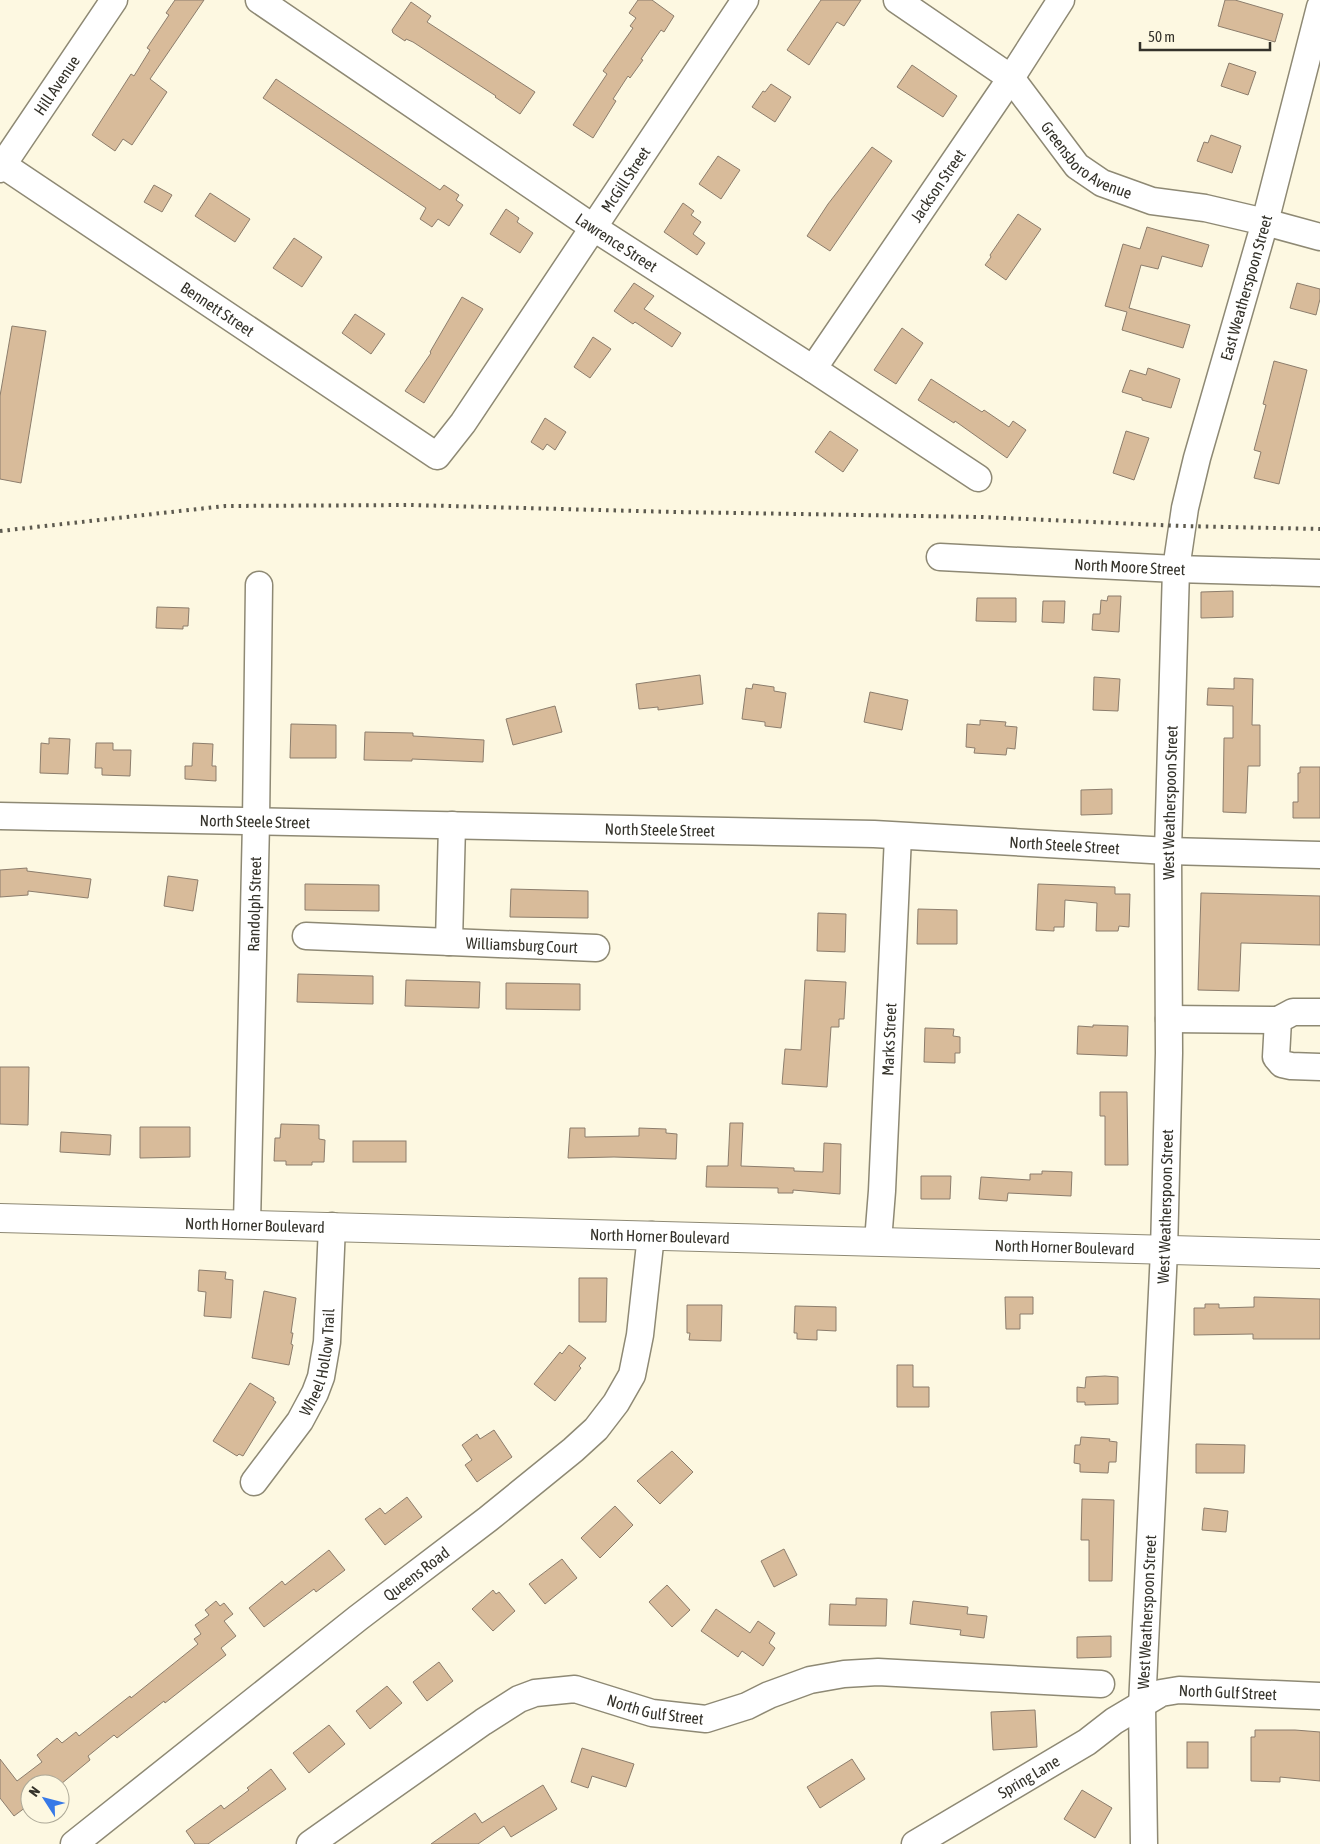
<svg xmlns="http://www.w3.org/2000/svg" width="1320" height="1844" font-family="'Asap Condensed',sans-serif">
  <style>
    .building { fill: #d8bb9a; stroke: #8c7d6c }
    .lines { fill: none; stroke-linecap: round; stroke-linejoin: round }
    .minor-casing { stroke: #8e8974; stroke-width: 29 }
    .major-casing { stroke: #8e8974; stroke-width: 30 }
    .minor { stroke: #fff; stroke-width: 26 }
    .major { stroke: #fff; stroke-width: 28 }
    .rail { stroke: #5d5a4f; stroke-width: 4; stroke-dasharray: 2.5 5; stroke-linecap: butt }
    .labels { text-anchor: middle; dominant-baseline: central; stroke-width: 5; stroke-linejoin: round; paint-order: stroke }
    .street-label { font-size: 16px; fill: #34322a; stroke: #fdf8e1 }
  </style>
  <rect width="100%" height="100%" fill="#fdf8e1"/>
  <!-- building -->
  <g class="building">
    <polygon points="175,0 204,0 150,79 167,92 132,145 123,139 115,151 92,135 131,74 134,76 150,50 147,48 169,15 166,13"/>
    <polygon points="638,0 652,0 674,16 664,32 661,30 641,59 643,60 630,78 628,76 613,99 616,101 593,138 573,125 607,74 603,71 633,28 630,26 636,18 629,13"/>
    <polygon points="821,0 861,0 844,26 837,22 809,65 787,50"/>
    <polygon points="1225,0 1235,0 1283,14 1275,42 1218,26"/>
    <polygon points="411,2 431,16 427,22 535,92 520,114 495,97 496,96 413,42 406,39 405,41 393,33 392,30"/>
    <polygon points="1229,63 1256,72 1248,95 1221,86"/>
    <polygon points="912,65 957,96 943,117 897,87"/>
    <polygon points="276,79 440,190 444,185 459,195 456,200 463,205 449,226 438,219 432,227 420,219 426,208 263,98"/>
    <polygon points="771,84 791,97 775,122 752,107 763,91 765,92"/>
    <polygon points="1211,135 1241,146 1232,173 1197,161 1204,142 1208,143"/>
    <polygon points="872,147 892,161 830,251 807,236 828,204"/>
    <polygon points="718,156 740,170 721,199 699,184"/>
    <polygon points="154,185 172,195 162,212 144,202"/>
    <polygon points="210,193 250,219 235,242 195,216"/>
    <polygon points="683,203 694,211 691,215 701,222 693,234 705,243 697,255 664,232"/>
    <polygon points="506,209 519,218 517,222 533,233 520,253 490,234"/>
    <polygon points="1018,214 1041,229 1006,280 985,265 991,257 990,255"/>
    <polygon points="1147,227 1209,245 1202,267 1162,256 1158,269 1141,265 1129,308 1190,325 1183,348 1122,330 1127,312 1105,306 1123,244 1140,249"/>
    <polygon points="294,238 322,257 302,287 273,268"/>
    <polygon points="634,283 654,296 644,309 681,333 672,347 635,322 633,324 614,311"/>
    <polygon points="1297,283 1320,289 1320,299 1316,315 1290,308"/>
    <polygon points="462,297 483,309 424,403 405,391 431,353 430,352"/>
    <polygon points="355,314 385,334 371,354 342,333"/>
    <polygon points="12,326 46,331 21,483 0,479 0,396"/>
    <polygon points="902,328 923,343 896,384 874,370"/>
    <polygon points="593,337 611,349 590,378 574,367"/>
    <polygon points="1274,361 1307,370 1279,484 1254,478 1261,452 1254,450 1266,405 1263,404"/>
    <polygon points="1148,368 1180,379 1171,408 1142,400 1142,398 1122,392 1130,370 1146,375"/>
    <polygon points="931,379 982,412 984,410 1009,427 1013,421 1026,430 1007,458 955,421 954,423 918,400"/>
    <polygon points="545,418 566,432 555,450 547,444 543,450 531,442"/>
    <polygon points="830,431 858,450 843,472 815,452"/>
    <polygon points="1126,431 1149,438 1134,480 1113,473"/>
    <polygon points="1233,591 1233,617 1201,618 1201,592"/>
    <polygon points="1108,596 1121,596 1119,632 1092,630 1093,614 1100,614 1101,600 1107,601"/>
    <polygon points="977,598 1016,598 1016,622 976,621"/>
    <polygon points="1043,601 1065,601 1064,623 1042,622"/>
    <polygon points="157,607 189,608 188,626 183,626 183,629 156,628"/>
    <polygon points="700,675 703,704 658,710 658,707 639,709 636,684"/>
    <polygon points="1094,677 1120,679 1118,711 1093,710"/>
    <polygon points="1234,678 1253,679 1252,725 1260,725 1260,766 1248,766 1246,813 1223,812 1224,738 1233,738 1233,706 1207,705 1208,688 1234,689"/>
    <polygon points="753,684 774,687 774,691 786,693 781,728 765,726 765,722 742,719 746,688 752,689"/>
    <polygon points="870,692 908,700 902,730 864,722"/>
    <polygon points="555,706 562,732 513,745 506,719"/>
    <polygon points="980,720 1006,722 1005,726 1017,727 1015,749 1007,748 1006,755 974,753 975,748 966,747 967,724 980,725"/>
    <polygon points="291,724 336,725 336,758 290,758"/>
    <polygon points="365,732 413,733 413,736 484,740 483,762 412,759 412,761 364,760"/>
    <polygon points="49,738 70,739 68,774 40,773 41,743 49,744"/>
    <polygon points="96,743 113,743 113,750 131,750 130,776 102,775 102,768 95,768"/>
    <polygon points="193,743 213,744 212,766 216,766 216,781 185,779 185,766 192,766"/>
    <polygon points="1300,767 1320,767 1320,818 1293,818 1293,802 1298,802 1298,773 1300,773"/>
    <polygon points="1112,789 1112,814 1081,815 1081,790"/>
    <polygon points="27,868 27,871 91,879 88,898 28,891 28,895 0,897 0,870"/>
    <polygon points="168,876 198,880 193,911 164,906"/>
    <polygon points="305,884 379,885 379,911 305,910"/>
    <polygon points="1038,884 1115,887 1115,894 1130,894 1129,927 1119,926 1118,931 1096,931 1097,903 1065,900 1064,927 1054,927 1054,931 1036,930"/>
    <polygon points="511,889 588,891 588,918 510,917"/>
    <polygon points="1201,893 1320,896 1320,945 1241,943 1239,991 1198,990"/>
    <polygon points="918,909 957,910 957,944 917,944"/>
    <polygon points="818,913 846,914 845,952 817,951"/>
    <polygon points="298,974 373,976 373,1004 297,1002"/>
    <polygon points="406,980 480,982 479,1008 405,1006"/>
    <polygon points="805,980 846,982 844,1019 839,1019 839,1027 831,1027 827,1087 782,1084 785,1049 801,1050"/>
    <polygon points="506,983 580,984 580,1010 506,1009"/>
    <polygon points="1093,1025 1128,1026 1127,1056 1077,1054 1078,1026 1093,1027"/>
    <polygon points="925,1028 954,1029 953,1036 960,1037 960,1053 955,1053 955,1063 924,1062"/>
    <polygon points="0,1067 29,1067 28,1125 0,1124"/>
    <polygon points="1100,1092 1127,1092 1128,1165 1105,1165 1105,1116 1100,1116"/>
    <polygon points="730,1123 743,1123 741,1166 794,1168 794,1171 823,1172 824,1143 841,1144 840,1194 793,1190 793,1193 778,1193 778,1188 706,1187 707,1166 728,1166"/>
    <polygon points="281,1124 319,1125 319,1139 325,1140 324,1162 312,1162 312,1165 286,1165 286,1161 274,1161 275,1138 280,1138"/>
    <polygon points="140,1127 190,1127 190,1157 140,1158"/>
    <polygon points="570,1128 585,1128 585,1137 639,1136 639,1128 666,1129 666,1133 677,1134 676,1159 614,1157 568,1158"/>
    <polygon points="61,1132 111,1135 110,1155 60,1152"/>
    <rect x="353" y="1141" width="53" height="21"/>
    <polygon points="1042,1171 1072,1172 1071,1196 1008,1193 1007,1201 979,1199 981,1177 1030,1180 1030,1174 1042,1174"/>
    <polygon points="921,1176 951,1176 950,1199 921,1199"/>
    <polygon points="199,1270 226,1272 225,1279 233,1280 231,1318 204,1316 206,1292 198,1291"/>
    <polygon points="579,1278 607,1278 606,1322 579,1322"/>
    <polygon points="264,1291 296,1298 291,1333 293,1333 291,1344 293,1345 289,1365 252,1358"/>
    <polygon points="1005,1297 1033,1297 1033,1314 1020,1314 1020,1329 1006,1329"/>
    <polygon points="1254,1297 1320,1299 1320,1339 1253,1339 1253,1334 1194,1335 1194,1308 1205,1308 1205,1304 1219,1304 1219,1308 1254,1307"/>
    <polygon points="687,1305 722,1305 721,1341 689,1340 690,1333 687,1333"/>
    <polygon points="795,1306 836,1307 836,1331 817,1330 817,1340 797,1339 797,1333 794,1333"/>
    <polygon points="569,1345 586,1358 579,1366 581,1368 555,1401 534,1384 560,1352 562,1354"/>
    <polygon points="897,1365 913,1365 913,1387 929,1387 929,1407 897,1407"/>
    <polygon points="1105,1376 1118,1377 1118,1404 1085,1405 1085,1402 1077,1402 1077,1387 1085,1388 1086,1377"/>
    <polygon points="250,1383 274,1398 273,1400 276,1402 243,1456 239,1454 237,1456 213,1441"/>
    <polygon points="494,1430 512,1457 477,1482 465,1465 472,1460 462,1445 477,1434 480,1439"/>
    <polygon points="1081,1437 1110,1439 1109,1441 1117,1442 1116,1462 1109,1462 1108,1473 1080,1472 1080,1464 1074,1463 1075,1445 1080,1445"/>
    <polygon points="1196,1444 1245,1445 1244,1473 1196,1473"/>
    <polygon points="672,1451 693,1472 660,1504 637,1481"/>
    <polygon points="407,1497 422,1517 385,1545 365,1519 380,1508 385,1514"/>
    <polygon points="1082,1499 1114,1500 1112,1581 1089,1581 1089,1540 1081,1540"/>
    <polygon points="615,1506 633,1525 600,1558 581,1538"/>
    <polygon points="1204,1508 1228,1511 1226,1532 1202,1530"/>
    <polygon points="784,1549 797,1575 774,1587 761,1561"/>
    <polygon points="329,1550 345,1570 316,1592 314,1589 264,1627 249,1608 282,1581 285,1585"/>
    <polygon points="562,1559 577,1578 545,1604 529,1584"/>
    <polygon points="667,1585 690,1610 672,1627 649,1602"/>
    <polygon points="493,1590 496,1594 499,1592 515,1611 493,1631 472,1609"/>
    <polygon points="856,1598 887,1599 886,1626 829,1625 830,1604 856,1605"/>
    <polygon points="216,1601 220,1606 224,1603 233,1614 224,1621 236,1636 221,1648 226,1655 165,1703 164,1701 117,1738 114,1735 88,1756 90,1760 61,1784 30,1784 30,1804 14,1816 0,1798 0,1759 17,1781 42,1762 37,1755 57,1738 62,1743 76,1732 79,1736 130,1696 131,1698 198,1644 194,1639 201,1634 195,1625 209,1615 205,1610"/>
    <polygon points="913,1601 968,1607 967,1614 987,1616 984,1638 960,1635 961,1630 910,1624"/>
    <polygon points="716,1609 750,1633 758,1621 775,1633 769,1643 775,1648 763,1666 742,1651 738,1657 701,1631"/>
    <polygon points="1111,1636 1111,1657 1077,1658 1077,1637"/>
    <polygon points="439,1662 453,1681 427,1701 413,1682"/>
    <polygon points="387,1686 402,1703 370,1729 356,1711"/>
    <polygon points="1035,1710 1037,1747 993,1750 991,1712"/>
    <polygon points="329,1725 345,1744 309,1773 293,1753"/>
    <polygon points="1255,1730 1295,1730 1320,1732 1320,1781 1280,1777 1280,1782 1251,1781 1251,1737 1255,1737"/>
    <rect x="1187" y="1742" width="21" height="26"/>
    <polygon points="582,1748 634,1764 626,1787 592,1776 588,1788 571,1782"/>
    <polygon points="852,1759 865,1779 820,1808 807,1787"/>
    <polygon points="271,1769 286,1789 208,1844 195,1844 186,1831 221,1805 224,1809 249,1790 247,1788"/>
    <polygon points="543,1785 557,1809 511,1837 504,1826 478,1844 431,1844 475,1813 482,1823"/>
    <polygon points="1082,1790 1112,1808 1095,1838 1064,1819"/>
  </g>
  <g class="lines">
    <!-- minor casing -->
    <g class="minor-casing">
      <g id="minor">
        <path id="s1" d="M259,0L594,228L813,369L978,478"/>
        <path id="s2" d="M897,0L1011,78L1077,166L1102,183L1152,201L1205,208L1265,222L1320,237"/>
        <path id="s3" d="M0,163L437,456L463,423L745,0"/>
        <path id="s4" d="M0,169L114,0"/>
        <path id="s5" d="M813,369L1011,78L1061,0"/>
        <path id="s6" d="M940,557L1176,569L1320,573"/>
        <path id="s7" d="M0,816L874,834L1168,851L1320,855"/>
        <path id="s8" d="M306,936L596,948"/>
        <polyline points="449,942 452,825"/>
        <polyline points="1320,1012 1293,1012 1278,1020 1276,1057 1282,1064 1291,1066 1320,1067"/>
        <polyline points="1169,1019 1278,1020"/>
        <path id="s9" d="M247,1224L256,822L259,585"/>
        <path id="s10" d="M878,1241L882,1191L898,836"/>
        <path id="s11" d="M254,1482L300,1421L315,1393L321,1377L327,1342L332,1226"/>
        <path id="s12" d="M74,1844L358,1618L488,1519L573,1450L596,1429L616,1403L632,1375L640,1335L651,1235"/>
        <path id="s13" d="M310,1844L483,1722L519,1699L535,1693L575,1689L652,1713L706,1719L747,1706L769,1695L810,1680L844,1674L878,1672L1101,1684"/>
        <path id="s14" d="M915,1844L1087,1742L1114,1721L1161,1693L1179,1690L1320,1696"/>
        <path id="s15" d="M1144,1844L1142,1706L1164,1251L1169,1053L1168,851L1176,569L1185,508L1197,458L1265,222L1320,7"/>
      </g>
    </g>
    <!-- major casing -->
    <g class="major-casing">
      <g id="major">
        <path id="s16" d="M0,1218L1320,1254"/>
      </g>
    </g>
    <!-- minor -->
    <use href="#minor" class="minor"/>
    <!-- major -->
    <use href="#major" class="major"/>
    <!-- rail -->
    <polyline class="rail" points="0,531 225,506 411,505 675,512 981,517 1182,526 1320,529"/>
  </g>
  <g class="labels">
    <!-- street labels -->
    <g class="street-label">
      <text stroke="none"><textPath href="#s4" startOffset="101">Hill Avenue</textPath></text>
      <text stroke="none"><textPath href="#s2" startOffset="252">Greensboro Avenue</textPath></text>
      <text stroke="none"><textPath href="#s3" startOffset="861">McGill Street</textPath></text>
      <text stroke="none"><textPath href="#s5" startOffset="222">Jackson Street</textPath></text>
      <text stroke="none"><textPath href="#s1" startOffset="432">Lawrence Street</textPath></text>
      <text stroke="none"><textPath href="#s15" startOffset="1566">East Weatherspoon Street</textPath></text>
      <text stroke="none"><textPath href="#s3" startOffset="262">Bennett Street</textPath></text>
      <text stroke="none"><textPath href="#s6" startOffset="190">North Moore Street</textPath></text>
      <text stroke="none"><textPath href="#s15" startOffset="1042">West Weatherspoon Street</textPath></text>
      <text stroke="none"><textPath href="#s7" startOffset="255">North Steele Street</textPath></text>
      <text stroke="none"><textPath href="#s7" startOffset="660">North Steele Street</textPath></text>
      <text stroke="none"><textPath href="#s7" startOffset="1065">North Steele Street</textPath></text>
      <text stroke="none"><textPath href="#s9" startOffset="320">Randolph Street</textPath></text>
      <text stroke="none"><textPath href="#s8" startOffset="216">Williamsburg Court</textPath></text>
      <text stroke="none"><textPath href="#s10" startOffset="202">Marks Street</textPath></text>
      <text stroke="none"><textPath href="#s15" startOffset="638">West Weatherspoon Street</textPath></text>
      <text stroke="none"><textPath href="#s16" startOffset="255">North Horner Boulevard</textPath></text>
      <text stroke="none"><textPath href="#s16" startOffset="660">North Horner Boulevard</textPath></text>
      <text stroke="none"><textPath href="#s16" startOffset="1065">North Horner Boulevard</textPath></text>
      <text stroke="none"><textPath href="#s11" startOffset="139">Wheel Hollow Trail</textPath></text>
      <text stroke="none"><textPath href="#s12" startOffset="436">Queens Road</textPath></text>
      <text stroke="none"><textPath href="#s15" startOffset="232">West Weatherspoon Street</textPath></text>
      <text stroke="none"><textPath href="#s14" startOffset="356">North Gulf Street</textPath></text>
      <text stroke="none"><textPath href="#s13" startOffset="395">North Gulf Street</textPath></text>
      <text stroke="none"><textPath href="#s14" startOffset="132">Spring Lane</textPath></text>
    </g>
  </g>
  <!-- north arrow -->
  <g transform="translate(45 1799) rotate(306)"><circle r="24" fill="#fdf8e1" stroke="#ada998"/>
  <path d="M0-4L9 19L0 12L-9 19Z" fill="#3779e7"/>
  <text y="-8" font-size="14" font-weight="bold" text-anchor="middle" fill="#34322a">N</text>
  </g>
  <!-- scale -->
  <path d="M1140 42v8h130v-8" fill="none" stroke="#34322a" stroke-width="2.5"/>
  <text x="1148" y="42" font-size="15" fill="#34322a" stroke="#fdf8e1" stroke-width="4" paint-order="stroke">50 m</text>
</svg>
